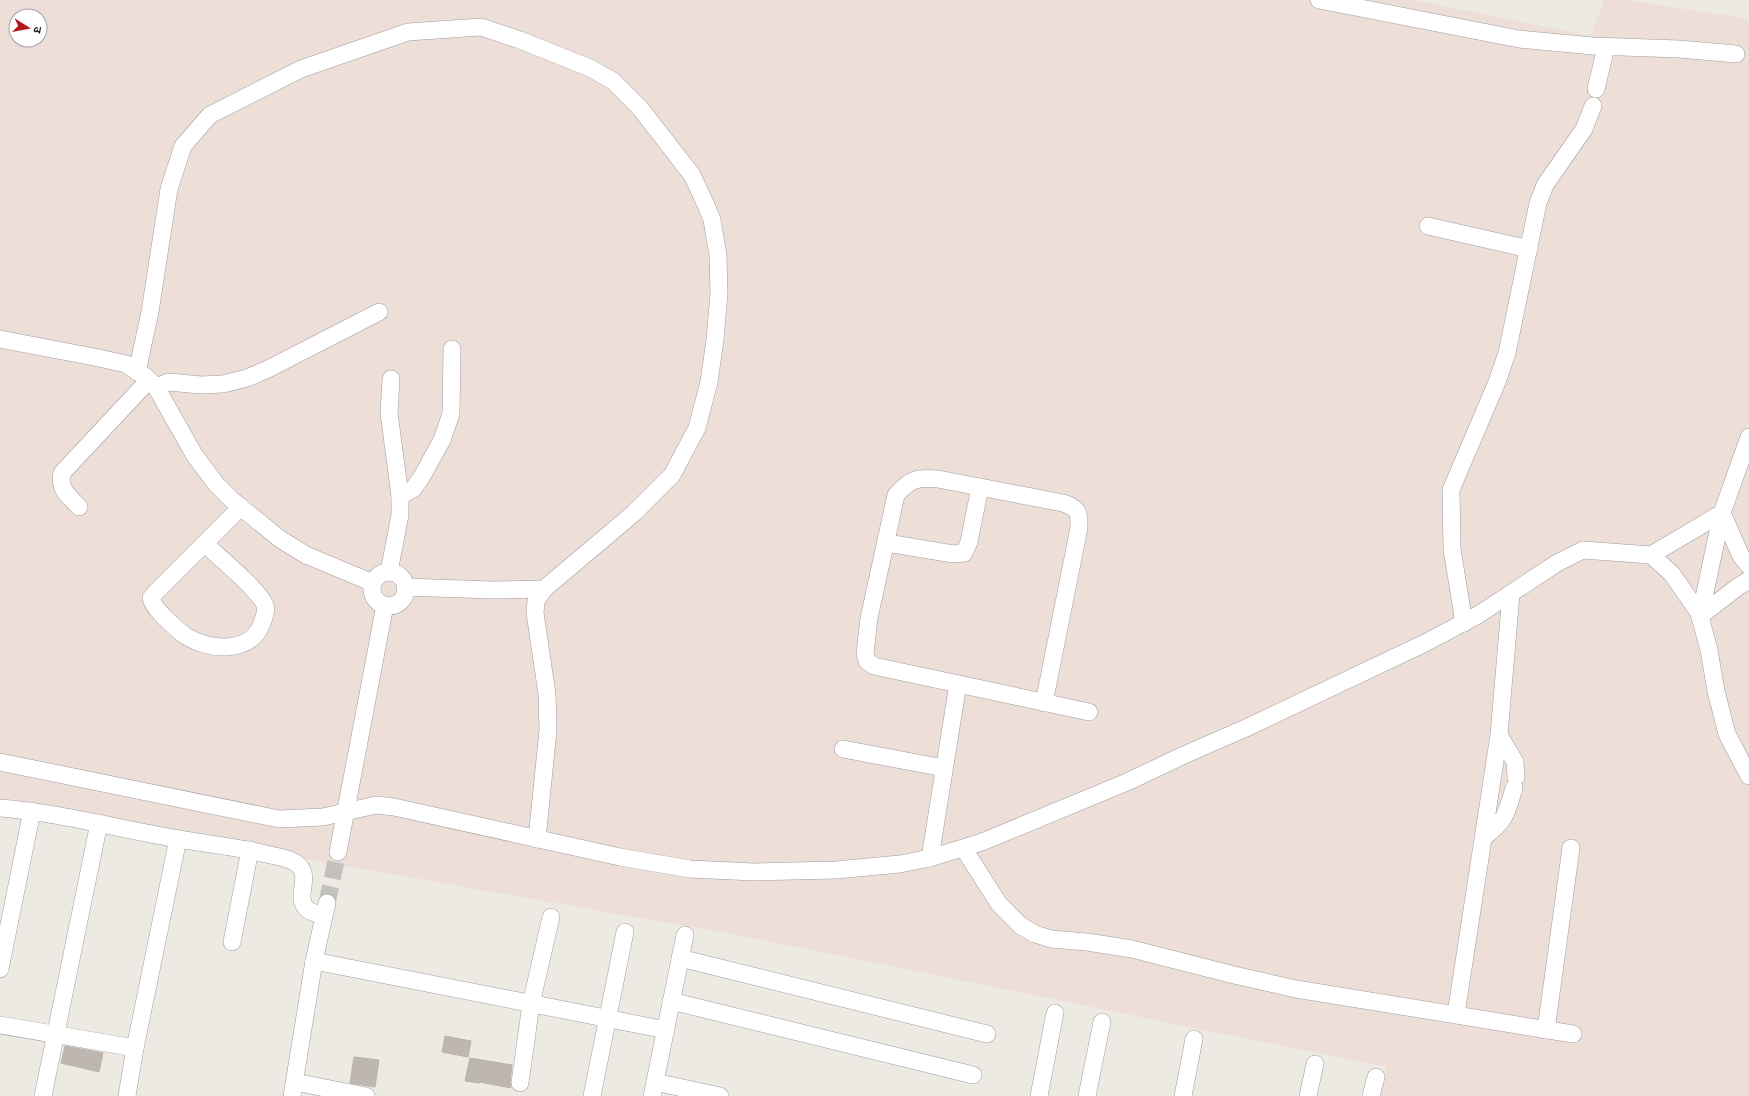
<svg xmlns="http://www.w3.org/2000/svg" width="1749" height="1096" font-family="Figtree,'Noto Sans Devanagari',sans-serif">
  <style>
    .military { fill: #edded8; fill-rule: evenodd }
    .building { fill: #bdb6b1; stroke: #bdb1a8 }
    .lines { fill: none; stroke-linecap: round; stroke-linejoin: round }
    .minor-tunnel { stroke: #c3c1bc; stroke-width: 17; stroke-dasharray: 17 8; stroke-linecap: butt }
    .minor-casing { stroke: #9e9e9e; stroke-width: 18 }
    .minor { stroke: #fff; stroke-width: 17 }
  </style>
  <rect width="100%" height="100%" fill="#edeae4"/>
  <!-- military -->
  <path class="military" d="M0,0H1414L1591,36L1604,0H1628L1749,19V1096H1380L1386,1067L743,936L214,843L0,802ZM16,16H40V40H16Z"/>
  <!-- building -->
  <g class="building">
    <polygon points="445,1036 471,1041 468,1057 442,1052"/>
    <polygon points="65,1046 103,1053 99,1072 61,1063"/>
    <polygon points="354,1057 379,1060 375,1087 350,1083"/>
    <polygon points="470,1058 512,1065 510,1082 511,1088 480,1082 479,1083 465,1081"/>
  </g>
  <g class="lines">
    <!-- minor-tunnel -->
    <polyline class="minor-tunnel" points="327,903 338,852"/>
    <!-- minor casing -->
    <g class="minor-casing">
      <g id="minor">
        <polyline points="1319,0 1519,39 1593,46 1679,49 1736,54"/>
        <polyline points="1596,89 1606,47"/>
        <polyline points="1428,226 1529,249"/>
        <polyline points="0,339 94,357 126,364 146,377 156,387 195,456 217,485 232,500 280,539 306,555 373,583"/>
        <polyline points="137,372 150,312 169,189 183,146 210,115 301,69 408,32 481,27 520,40 590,68 613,81 640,108 692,175 706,205 712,220 718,255 719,293 715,340 709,382 697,428 672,475 634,513 544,589 536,601 535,613 547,694 548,730 537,839"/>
        <polyline points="156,387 168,382 201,385 223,384 247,378 268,369 379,312"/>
        <polyline points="400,496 413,489 421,478 442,440 451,414 452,349"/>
        <path d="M79,507C69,496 58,489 62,473L149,380"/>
        <polyline points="1722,513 1741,556 1749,566"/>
        <polyline points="887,543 953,554 964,553 969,542 980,487"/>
        <path d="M205,544C218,556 259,590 265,605C267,611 264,617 262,623C252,654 209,651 186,636C178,631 172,624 165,618C160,612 153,607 151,598L156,592L241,507"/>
        <polyline points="1651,555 1672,574 1699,613 1709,650 1716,691 1727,734 1749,776"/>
        <polyline points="389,572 400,515 400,496 389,413 391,379"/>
        <circle cx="389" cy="589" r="17"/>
        <polyline points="405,587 492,590 544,589"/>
        <polyline points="1700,616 1722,513"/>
        <polyline points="1700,616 1739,586 1749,580"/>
        <polyline points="1464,623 1452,549 1451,490 1497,382 1507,353 1538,203 1545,185 1584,129 1593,106"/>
        <path d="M1044,703L1079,528C1079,511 1079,509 1063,503L938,479C917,477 910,479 896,495L869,618L865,653L867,661L874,666L1089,712"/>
        <polyline points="1499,735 1515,762 1516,777"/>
        <polyline points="843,749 944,768"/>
        <polyline points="0,762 279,819 323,817 376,805 394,807 620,857 690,869 754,872 836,870 900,864 930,858 982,842 1127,782 1184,755 1246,728 1425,643 1478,615 1557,563 1583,550 1651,555 1722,513 1749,437"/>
        <path d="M0,808C61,813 119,829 179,839C208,844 238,847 266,854C274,856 282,857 290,860C318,872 292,894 307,909C311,913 319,914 324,915"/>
        <path d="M1484,837C1506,821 1507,812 1514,788"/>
        <polyline points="964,849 999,904 1021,926 1035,934 1051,939 1087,942 1132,949 1234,975 1296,989 1573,1034"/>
        <polyline points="338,852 385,605"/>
        <polyline points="930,858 958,684"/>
        <polyline points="232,942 250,850"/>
        <polyline points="680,958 987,1034"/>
        <polyline points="314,961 666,1030"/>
        <polyline points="0,969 32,811"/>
        <polyline points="671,1001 973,1075"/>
        <polyline points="1456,1014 1499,735 1511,594"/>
        <polyline points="0,1025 135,1048"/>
        <polyline points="1546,1030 1571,848"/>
        <polyline points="295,1082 366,1096"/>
        <polyline points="655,1082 720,1096"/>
        <polyline points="520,1083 531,1004 551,917"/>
        <polyline points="43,1096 99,823"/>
        <polyline points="127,1096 135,1048 178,839"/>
        <polyline points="292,1096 314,961 327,903"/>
        <polyline points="592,1096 625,932"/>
        <polyline points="652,1096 685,935"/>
        <polyline points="1039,1096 1055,1013"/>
        <polyline points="1087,1096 1102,1022"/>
        <polyline points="1183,1096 1194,1039"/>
        <polyline points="1308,1096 1315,1064"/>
        <polyline points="1371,1096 1376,1077"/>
      </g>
    </g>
    <!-- minor -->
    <use href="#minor" class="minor"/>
  </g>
  <!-- north arrow -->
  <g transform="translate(28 28) rotate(101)"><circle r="19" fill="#ffffff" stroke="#a5a5a5"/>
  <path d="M0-3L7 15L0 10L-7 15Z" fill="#b21917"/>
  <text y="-6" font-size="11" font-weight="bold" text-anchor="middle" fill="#1d1d1d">उ</text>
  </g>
</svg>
